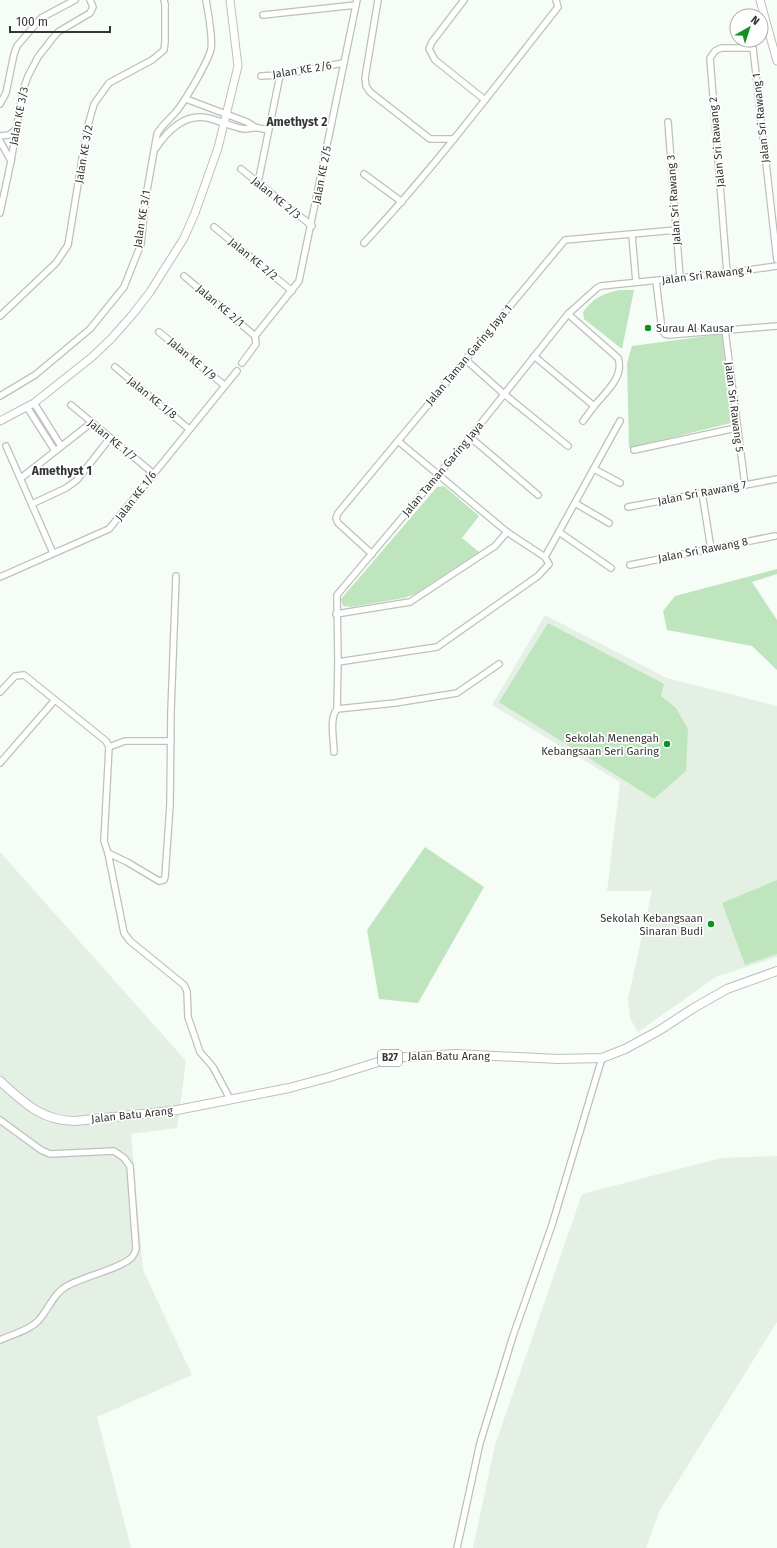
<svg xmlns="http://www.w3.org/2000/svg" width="777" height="1548" font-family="'Fira Sans',sans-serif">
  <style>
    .built { fill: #e5f0e4 }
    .green { fill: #bfe5be }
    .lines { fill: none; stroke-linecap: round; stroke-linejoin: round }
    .minor-casing { stroke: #bcc1bc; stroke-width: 8 }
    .tertiary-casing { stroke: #bcc1bc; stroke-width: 9 }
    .primary-casing { stroke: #bcc1bc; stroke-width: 10 }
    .minor { stroke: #fff; stroke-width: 5.5 }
    .tertiary { stroke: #fff; stroke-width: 7 }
    .primary { stroke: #fff; stroke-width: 8 }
    .poi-dot { fill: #109121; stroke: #fff; stroke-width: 1.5 }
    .labels { text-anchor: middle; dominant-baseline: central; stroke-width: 3.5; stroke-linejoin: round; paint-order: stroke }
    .shield { fill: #fff; stroke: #707270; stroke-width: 1 }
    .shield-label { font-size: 10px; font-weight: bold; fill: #333533 }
    .street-label { font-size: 11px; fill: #333533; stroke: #fff }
    .poi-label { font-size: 11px; fill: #333533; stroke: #fff; text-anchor: end }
    .neighbourhood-label { font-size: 12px; font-weight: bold; fill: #333533; stroke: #fff }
  </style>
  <rect width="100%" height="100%" fill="#f6fcf6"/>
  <!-- built -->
  <g class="built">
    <polygon points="545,615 667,678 777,706 777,957 716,977 638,1032 630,1018 628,999 652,891 607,891 620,782 492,705"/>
    <polygon points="0,852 186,1061 177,1128 131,1134 143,1270 192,1375 97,1417 131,1548 0,1548"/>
    <polygon points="777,1156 777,1322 660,1510 646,1548 473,1548 495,1445 582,1194 721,1158"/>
  </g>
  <!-- green -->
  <g class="green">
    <path d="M619,290H634L622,349L584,319L583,312C595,297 600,295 619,290Z"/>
    <polygon points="722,334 731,423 629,448 627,363 632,346"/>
    <polygon points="444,486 479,516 462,538 479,552 415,594 404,598 351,607 343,606 341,599 437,487"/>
    <polygon points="777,569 777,574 752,582 777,620 777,670 752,646 667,630 663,611 675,596"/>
    <polygon points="548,623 664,684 661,696 676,708 688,729 686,771 654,799 499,702"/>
    <polygon points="425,847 484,887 418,1003 379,999 367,930"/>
    <polygon points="777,880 777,954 745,965 722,903"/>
  </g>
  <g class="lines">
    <!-- minor casing -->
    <g class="minor-casing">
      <g id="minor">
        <polyline points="378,0 365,78 366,86 370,92 430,139 454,139"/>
        <polyline points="464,0 432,42 429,49 435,60 485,100"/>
        <polyline points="263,15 356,5"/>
        <polyline points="261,76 280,75 343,63"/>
        <polyline points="186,99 247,122 255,127"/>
        <polyline points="0,104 6,93 14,54 17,46 41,18 75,0"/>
        <polyline points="668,122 680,278"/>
        <polyline points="0,136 9,135 15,130"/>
        <polyline points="0,141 11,161"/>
        <path d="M156,148C168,130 185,113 208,118C220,121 232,127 244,129C247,129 250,128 253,128C258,127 264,129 268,130"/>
        <polyline points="241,169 312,226"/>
        <polyline points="364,174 402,202"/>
        <polyline points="258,183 280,75"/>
        <polyline points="0,213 11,161 23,90 28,76 38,57 52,39 58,32 90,13 93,7 90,0"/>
        <polyline points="214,227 292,291"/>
        <polyline points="632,235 636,282"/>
        <path d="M364,243C434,168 495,87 558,7L556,0"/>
        <polyline points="727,273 710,58 715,51 721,48 753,48 777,260"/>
        <polyline points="184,276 255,336"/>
        <polyline points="656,281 662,330 665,334 669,335 777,326"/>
        <path d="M568,314L618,358C625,376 605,393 595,405C591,410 587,416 583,421"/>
        <polyline points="0,316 56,263 68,245 87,129 94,104 109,83 152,60 164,50 165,42 165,4 164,0"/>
        <polyline points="725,330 745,485"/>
        <polyline points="159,332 224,385"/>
        <polyline points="255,336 299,281 357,0"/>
        <polyline points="534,356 594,406"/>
        <polyline points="466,360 504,394 568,446"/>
        <polyline points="242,363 256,344 255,336"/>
        <polyline points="115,367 189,429"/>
        <path d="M0,396L35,375L90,329L124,287L141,244L146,196L157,134C162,124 172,118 179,108C187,97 208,62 211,49C213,36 208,13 206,0"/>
        <polyline points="34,403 61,446"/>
        <polyline points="71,405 154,474"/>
        <polyline points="27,407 55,451"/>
        <polyline points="470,437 538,495"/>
        <polyline points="6,446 53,553"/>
        <polyline points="634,450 736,428"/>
        <polyline points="594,469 620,483"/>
        <polyline points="21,478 91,423"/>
        <polyline points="702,493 711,549"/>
        <polyline points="575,503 609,523"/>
        <polyline points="32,504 66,488 77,480 110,438"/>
        <polyline points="628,507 777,479"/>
        <polyline points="559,532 611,568"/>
        <polyline points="372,554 338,523 336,518 338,513 565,240 676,230"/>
        <polyline points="545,557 620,421"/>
        <polyline points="630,565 775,536"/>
        <polyline points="0,577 109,529 237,371"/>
        <polyline points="336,614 410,602 495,546 507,532"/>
        <polyline points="338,662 437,647 538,576 549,564 545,557 507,532 398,441"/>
        <polyline points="0,692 15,676 24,675 106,741 109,747 104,841 108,853 124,933 130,941 184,985 187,991 188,1017 200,1052 213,1067 230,1099"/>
        <polyline points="337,709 338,662 337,595 470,437 568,314 597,288 601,286 727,273 777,266"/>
        <polyline points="337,709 395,703 457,693 499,664"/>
        <polyline points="109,747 125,741 171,741"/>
        <path d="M334,752C334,741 329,718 337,709"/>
        <polyline points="0,763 54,701"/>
        <polyline points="108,853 127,862 159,881 164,880 165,877 170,805 171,711 176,576"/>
        <path d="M0,1120L41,1150L50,1154L114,1151L124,1158L130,1166L136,1249C135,1252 134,1255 132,1257C123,1268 82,1277 67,1286C54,1293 48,1310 38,1321C28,1331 13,1334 0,1340"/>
        <polyline points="457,1548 480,1443 513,1336 552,1225 602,1058"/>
      </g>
    </g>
    <!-- tertiary casing -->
    <g class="tertiary-casing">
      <g id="tertiary">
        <polyline points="760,0 777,61"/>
        <polyline points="0,421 34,403 92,357 111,339 133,314 150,292 184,238 195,213 218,148 238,66 230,0"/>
      </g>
    </g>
    <!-- primary casing -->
    <g class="primary-casing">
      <path id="primary" d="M0,1081C23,1102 42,1121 75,1121L172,1111L289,1088L330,1077L391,1058L455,1054L558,1059L602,1058L625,1049L660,1030L692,1009L727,989L777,971"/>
    </g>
    <!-- minor -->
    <use href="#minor" class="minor"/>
    <!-- tertiary -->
    <use href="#tertiary" class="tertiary"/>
    <!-- primary -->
    <use href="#primary" class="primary"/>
  </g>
  <!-- markers -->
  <g class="poi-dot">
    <circle cx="648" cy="328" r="4"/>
    <circle cx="667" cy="744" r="4"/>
    <circle cx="711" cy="924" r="4"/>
  </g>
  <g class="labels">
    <!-- shield labels -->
    <rect class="shield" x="378" y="1050" width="24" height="16" rx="3"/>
    <g class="shield-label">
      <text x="390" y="1058">B27</text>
    </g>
    <!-- street labels -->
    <g class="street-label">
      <text transform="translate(302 70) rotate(-9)">Jalan KE 2/6</text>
      <text transform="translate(19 116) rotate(-79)">Jalan KE 3/3</text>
      <text transform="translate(761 118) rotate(-96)">Jalan Sri Rawang 1</text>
      <text transform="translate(717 142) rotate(-95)">Jalan Sri Rawang 2</text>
      <text transform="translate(84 154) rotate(-80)">Jalan KE 3/2</text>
      <text transform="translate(322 175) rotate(-79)">Jalan KE 2/5</text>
      <text transform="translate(276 198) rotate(39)">Jalan KE 2/3</text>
      <text transform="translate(674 200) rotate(-94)">Jalan Sri Rawang 3</text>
      <text transform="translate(142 219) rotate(-81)">Jalan KE 3/1</text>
      <text transform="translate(253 259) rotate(39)">Jalan KE 2/2</text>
      <text transform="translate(707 275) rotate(-7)">Jalan Sri Rawang 4</text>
      <text transform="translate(220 306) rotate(40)">Jalan KE 2/1</text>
      <text transform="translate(469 355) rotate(-50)">Jalan Taman Garing Jaya 1</text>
      <text transform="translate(192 359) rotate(40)">Jalan KE 1/9</text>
      <text transform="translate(152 398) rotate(39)">Jalan KE 1/8</text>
      <text transform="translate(734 407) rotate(83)">Jalan Sri Rawang 5</text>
      <text transform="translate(112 440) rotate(39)">Jalan KE 1/7</text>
      <text transform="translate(443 469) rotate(-50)">Jalan Taman Garing Jaya</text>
      <text transform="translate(702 493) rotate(-11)">Jalan Sri Rawang 7</text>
      <text transform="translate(136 496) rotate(-52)">Jalan KE 1/6</text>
      <text transform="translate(703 550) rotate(-11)">Jalan Sri Rawang 8</text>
      <text x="449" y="1056">Jalan Batu Arang</text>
      <text transform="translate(132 1115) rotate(-6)">Jalan Batu Arang</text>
    </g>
    <!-- poi labels -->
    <g class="poi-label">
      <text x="656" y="328" text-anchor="start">Surau Al Kausar</text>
      <text x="659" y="738">Sekolah Menengah<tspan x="659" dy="13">Kebangsaan Seri Garing</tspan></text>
      <text x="703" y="918">Sekolah Kebangsaan<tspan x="703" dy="13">Sinaran Budi</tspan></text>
    </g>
    <!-- neighbourhood labels -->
    <g class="neighbourhood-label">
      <text x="297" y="122">Amethyst 2</text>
      <text x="62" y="471">Amethyst 1</text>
    </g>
  </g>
  <!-- north arrow -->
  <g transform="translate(749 28) rotate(39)"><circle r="19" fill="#ffffff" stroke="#adaead"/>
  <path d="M0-3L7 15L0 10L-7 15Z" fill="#109121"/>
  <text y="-6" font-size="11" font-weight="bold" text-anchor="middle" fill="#333533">N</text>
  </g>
  <!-- scale -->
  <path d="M10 26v6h100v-6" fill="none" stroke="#333533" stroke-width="2"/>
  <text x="16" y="26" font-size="12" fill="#333533" stroke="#ffffff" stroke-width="3" paint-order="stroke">100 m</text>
</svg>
